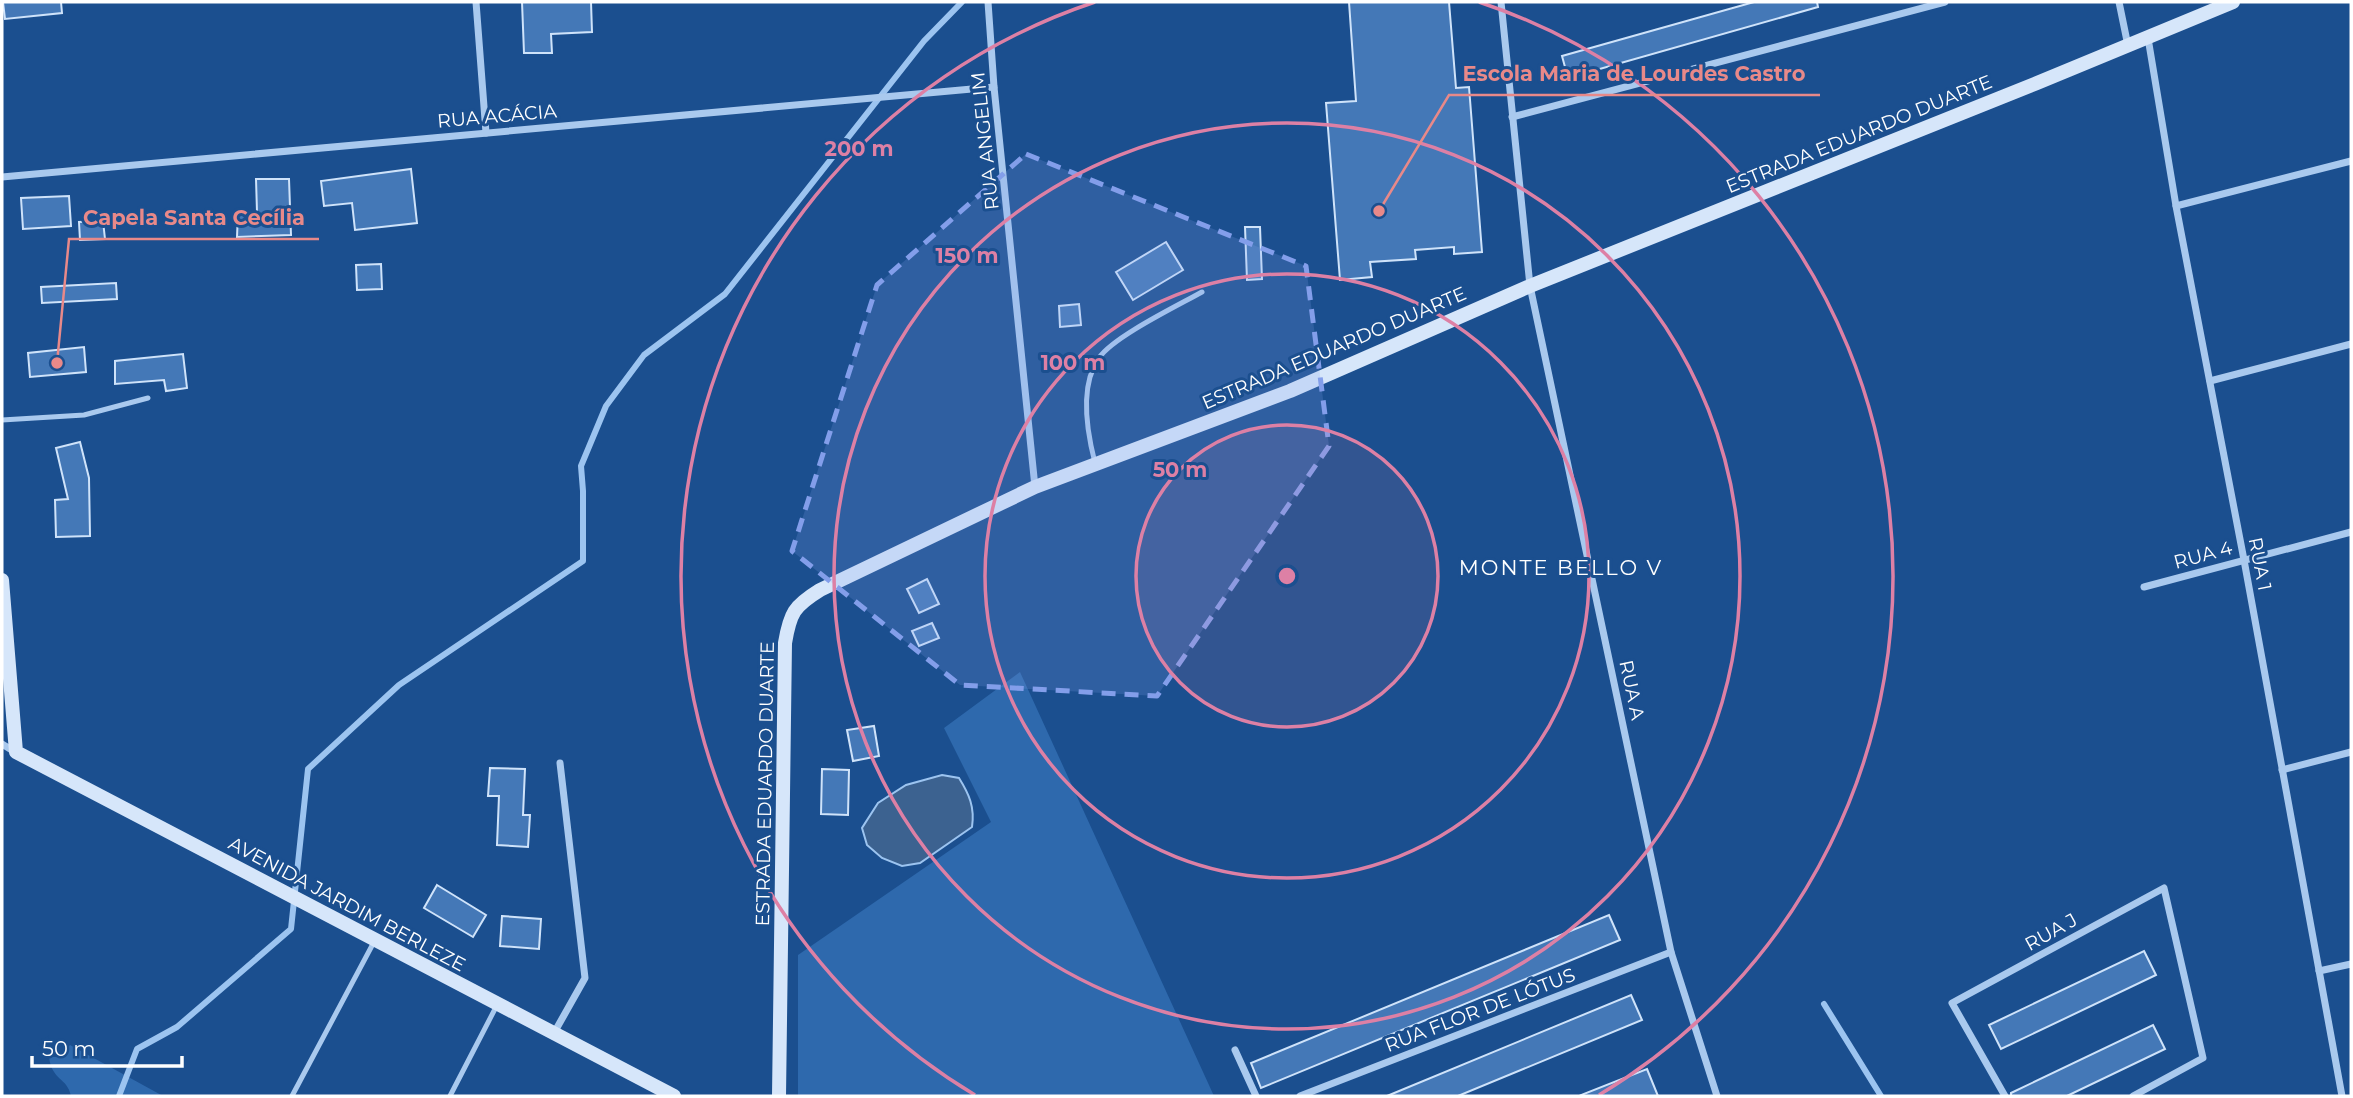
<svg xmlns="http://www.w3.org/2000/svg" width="2353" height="1098" font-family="Montserrat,sans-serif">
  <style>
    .green { fill: #2e69ad }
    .water { fill: #3c6290; stroke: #9cc4f0; stroke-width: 2 }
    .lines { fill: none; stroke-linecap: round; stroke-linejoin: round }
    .stream { stroke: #9cc4f0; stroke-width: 6 }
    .building { fill: #4478b7; stroke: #cfe3fa; stroke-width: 2 }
    .lane { stroke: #a9c9ee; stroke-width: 5 }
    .street { stroke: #a9c9ee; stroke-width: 7 }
    .secondary { stroke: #d6e6fa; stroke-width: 14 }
    .marked { fill: #839eea; fill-opacity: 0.2; stroke: #839eea; stroke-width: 5; stroke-dasharray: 14 9; stroke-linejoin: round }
    .ring { fill: none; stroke: #dd80a5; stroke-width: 3.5 }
    .labels { text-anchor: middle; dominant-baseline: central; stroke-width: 6; stroke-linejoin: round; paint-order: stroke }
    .street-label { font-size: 19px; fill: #fff; stroke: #1b4f8f }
    .neighbourhood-label { font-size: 21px; letter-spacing: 2px; fill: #fff; stroke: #1b4f8f }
    .centre { fill: #dd80a5; stroke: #1b4f8f; stroke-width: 3.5 }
    .ring-label { font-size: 21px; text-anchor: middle; font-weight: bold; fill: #dd80a5; stroke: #1b4f8f; stroke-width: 6; stroke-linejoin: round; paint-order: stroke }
    .leader { fill: none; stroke: #e88989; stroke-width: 2.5 }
    .callout-dot { fill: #e88989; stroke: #1b4f8f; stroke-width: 2.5 }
    .callout-label { font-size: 21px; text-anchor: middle; font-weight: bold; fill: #e88989; stroke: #1b4f8f; stroke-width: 6; stroke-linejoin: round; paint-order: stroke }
  </style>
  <rect width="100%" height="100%" fill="#1b4f8f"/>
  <!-- green -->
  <g class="green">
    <polygon points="1020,672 1214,1096 798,1096 798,955 991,822 944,728"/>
    <path d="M70,1045L163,1096H71C67,1077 52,1081 49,1057H62Z"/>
  </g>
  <!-- water -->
  <path class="water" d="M942,775L959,778C969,794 975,807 972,827L920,863L902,866L882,858L867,845L862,828L878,803L906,785Z"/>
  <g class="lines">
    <!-- stream -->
    <g class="stream">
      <polyline points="1824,1004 1881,1096"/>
      <polyline points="119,1096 137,1049 177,1027 291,929 308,769 399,685 583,561 583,491 581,466 606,406 644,355 725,294 924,41 962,2"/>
    </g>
  </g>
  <!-- building -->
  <g class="building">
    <polygon points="3,2 61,2 62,13 5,19"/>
    <polygon points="522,2 591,2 592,32 551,34 552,53 524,53"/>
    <polygon points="1349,2 1449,2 1456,88 1469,87 1482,252 1454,254 1454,247 1415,250 1416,259 1370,262 1372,277 1340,280 1326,103 1356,101"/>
    <polygon points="1754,2 1817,2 1818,7 1568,78 1562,56"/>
    <polygon points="411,169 417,223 355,230 352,203 324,206 321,181"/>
    <polygon points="256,179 289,179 291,235 237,237 238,213 257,212"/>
    <polygon points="69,196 71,226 23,229 21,198"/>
    <polygon points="103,221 105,239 80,240 79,222"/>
    <polygon points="1245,227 1260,227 1262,279 1247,280"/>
    <polygon points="1166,242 1183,270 1133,300 1116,272"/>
    <polygon points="381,264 382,289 357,290 356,265"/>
    <polygon points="116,283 117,299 42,303 41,287"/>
    <polygon points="1079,304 1081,325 1060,327 1059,306"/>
    <polygon points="84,347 86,372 30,377 28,353"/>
    <polygon points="183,354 187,388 166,391 164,380 115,384 115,361"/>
    <polygon points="80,442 89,478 90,536 56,537 55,500 68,499 56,448"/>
    <polygon points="927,579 939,604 919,613 907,589"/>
    <polygon points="932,623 939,638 919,646 912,631"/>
    <polygon points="874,726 879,756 853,761 847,730"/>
    <polygon points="490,768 525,769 523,815 530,815 528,847 497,845 499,796 488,796"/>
    <polygon points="822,769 849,770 848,815 821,814"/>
    <polygon points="437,885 486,915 473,937 424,908"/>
    <polygon points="1609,915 1620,940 1261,1088 1251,1063"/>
    <polygon points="502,916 541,919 539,949 500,946"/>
    <polygon points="2144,951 2156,975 2001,1049 1989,1025"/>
    <polygon points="1631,995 1642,1020 1458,1096 1387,1096"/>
    <polygon points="2153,1025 2165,1049 2067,1096 2011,1096 2011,1093"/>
    <polygon points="1647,1069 1658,1096 1582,1096 1581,1095"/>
  </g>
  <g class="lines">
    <!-- lane -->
    <g class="lane">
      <polyline points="2,420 84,415 148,398"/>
      <path d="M1095,463C1087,432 1079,386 1099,358C1113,337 1177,306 1202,292"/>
      <polyline points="292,1096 375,940"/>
      <polyline points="450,1096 496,1007"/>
    </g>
    <!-- street -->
    <g class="street">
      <polyline points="476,2 486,133"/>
      <polyline points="988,2 994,87 1035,487"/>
      <polyline points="1501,2 1530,286 1671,952 1717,1096"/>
      <polyline points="2119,2 2128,46"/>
      <polyline points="2148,38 2176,206 2244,560 2342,1096"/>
      <polyline points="1512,117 1945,2"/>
      <polyline points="2,177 994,87"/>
      <polyline points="2176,206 2351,161"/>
      <polyline points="2210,381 2351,344"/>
      <polyline points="2144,587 2351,532"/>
      <polyline points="2,744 15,752"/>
      <polyline points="2282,770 2351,752"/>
      <polyline points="2319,971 2351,964"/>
      <polyline points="554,1033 585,978 560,763"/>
      <polyline points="1235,1050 1256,1096"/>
      <polyline points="1300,1096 1671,952"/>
      <polyline points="2005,1096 1952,1003 2164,888 2203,1058 2133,1096"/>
    </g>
    <!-- secondary -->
    <g class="secondary">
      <polyline points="2,580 16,752 674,1096"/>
      <path d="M779,1096L785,643C790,613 794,606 820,590L1035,487L1290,391L1530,286L2037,83L2233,2"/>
    </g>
  </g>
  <!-- marked area -->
  <path class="marked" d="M1026,154L1306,266L1329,446L1157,696L960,685L792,551L877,285Z"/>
  <!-- distance rings -->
  <circle cx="1287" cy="576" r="151" fill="#dd80a5" fill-opacity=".12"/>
  <g class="ring">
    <circle cx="1287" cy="576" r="151"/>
    <circle cx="1287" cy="576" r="302"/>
    <circle cx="1287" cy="576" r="453"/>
    <path d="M975 1095A605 605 0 0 1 1095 2M1479 2A605 605 0 0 1 1599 1095"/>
  </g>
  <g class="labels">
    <!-- street labels -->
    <g class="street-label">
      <text transform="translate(497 116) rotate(-5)">RUA ACÁCIA</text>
      <text transform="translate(1859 134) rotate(-22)">ESTRADA EDUARDO DUARTE</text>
      <text transform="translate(985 141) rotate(-96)">RUA ANGELIM</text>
      <text transform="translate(1334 348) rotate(-23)">ESTRADA EDUARDO DUARTE</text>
      <text transform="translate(2203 555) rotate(-15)">RUA 4</text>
      <text transform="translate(2260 564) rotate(79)">RUA 1</text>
      <text transform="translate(1632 690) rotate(78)">RUA A</text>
      <text transform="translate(765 784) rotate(-89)">ESTRADA EDUARDO DUARTE</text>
      <text transform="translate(347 904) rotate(28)">AVENIDA JARDIM BERLEZE</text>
      <text transform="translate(2051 932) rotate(-29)">RUA J</text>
      <text transform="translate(1480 1010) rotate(-21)">RUA FLOR DE LÓTUS</text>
    </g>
    <!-- neighbourhood labels -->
    <g class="neighbourhood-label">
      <text x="1561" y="567">MONTE BELLO V</text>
    </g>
  </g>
  <circle cx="1287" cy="576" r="10" class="centre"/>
  <g class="ring-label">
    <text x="859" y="156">200 m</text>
    <text x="967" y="263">150 m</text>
    <text x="1073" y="370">100 m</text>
    <text x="1180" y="477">50 m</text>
  </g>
  <!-- callouts -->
  <path class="leader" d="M1379 211L1449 95H1820M57 363L69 239H319"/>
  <g class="callout-dot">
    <circle cx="1379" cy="211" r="7"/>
    <circle cx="57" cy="363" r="7"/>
  </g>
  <g class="callout-label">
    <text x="1634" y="81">Escola Maria de Lourdes Castro</text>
    <text x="194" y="225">Capela Santa Cecília</text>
  </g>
  <!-- border -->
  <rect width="2353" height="1098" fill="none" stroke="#ffffff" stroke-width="7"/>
  <!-- scale -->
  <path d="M32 1056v10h150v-10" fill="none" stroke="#ffffff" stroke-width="3.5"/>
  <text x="42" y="1056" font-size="21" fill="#ffffff" stroke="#1b4f8f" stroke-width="5" paint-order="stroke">50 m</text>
</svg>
